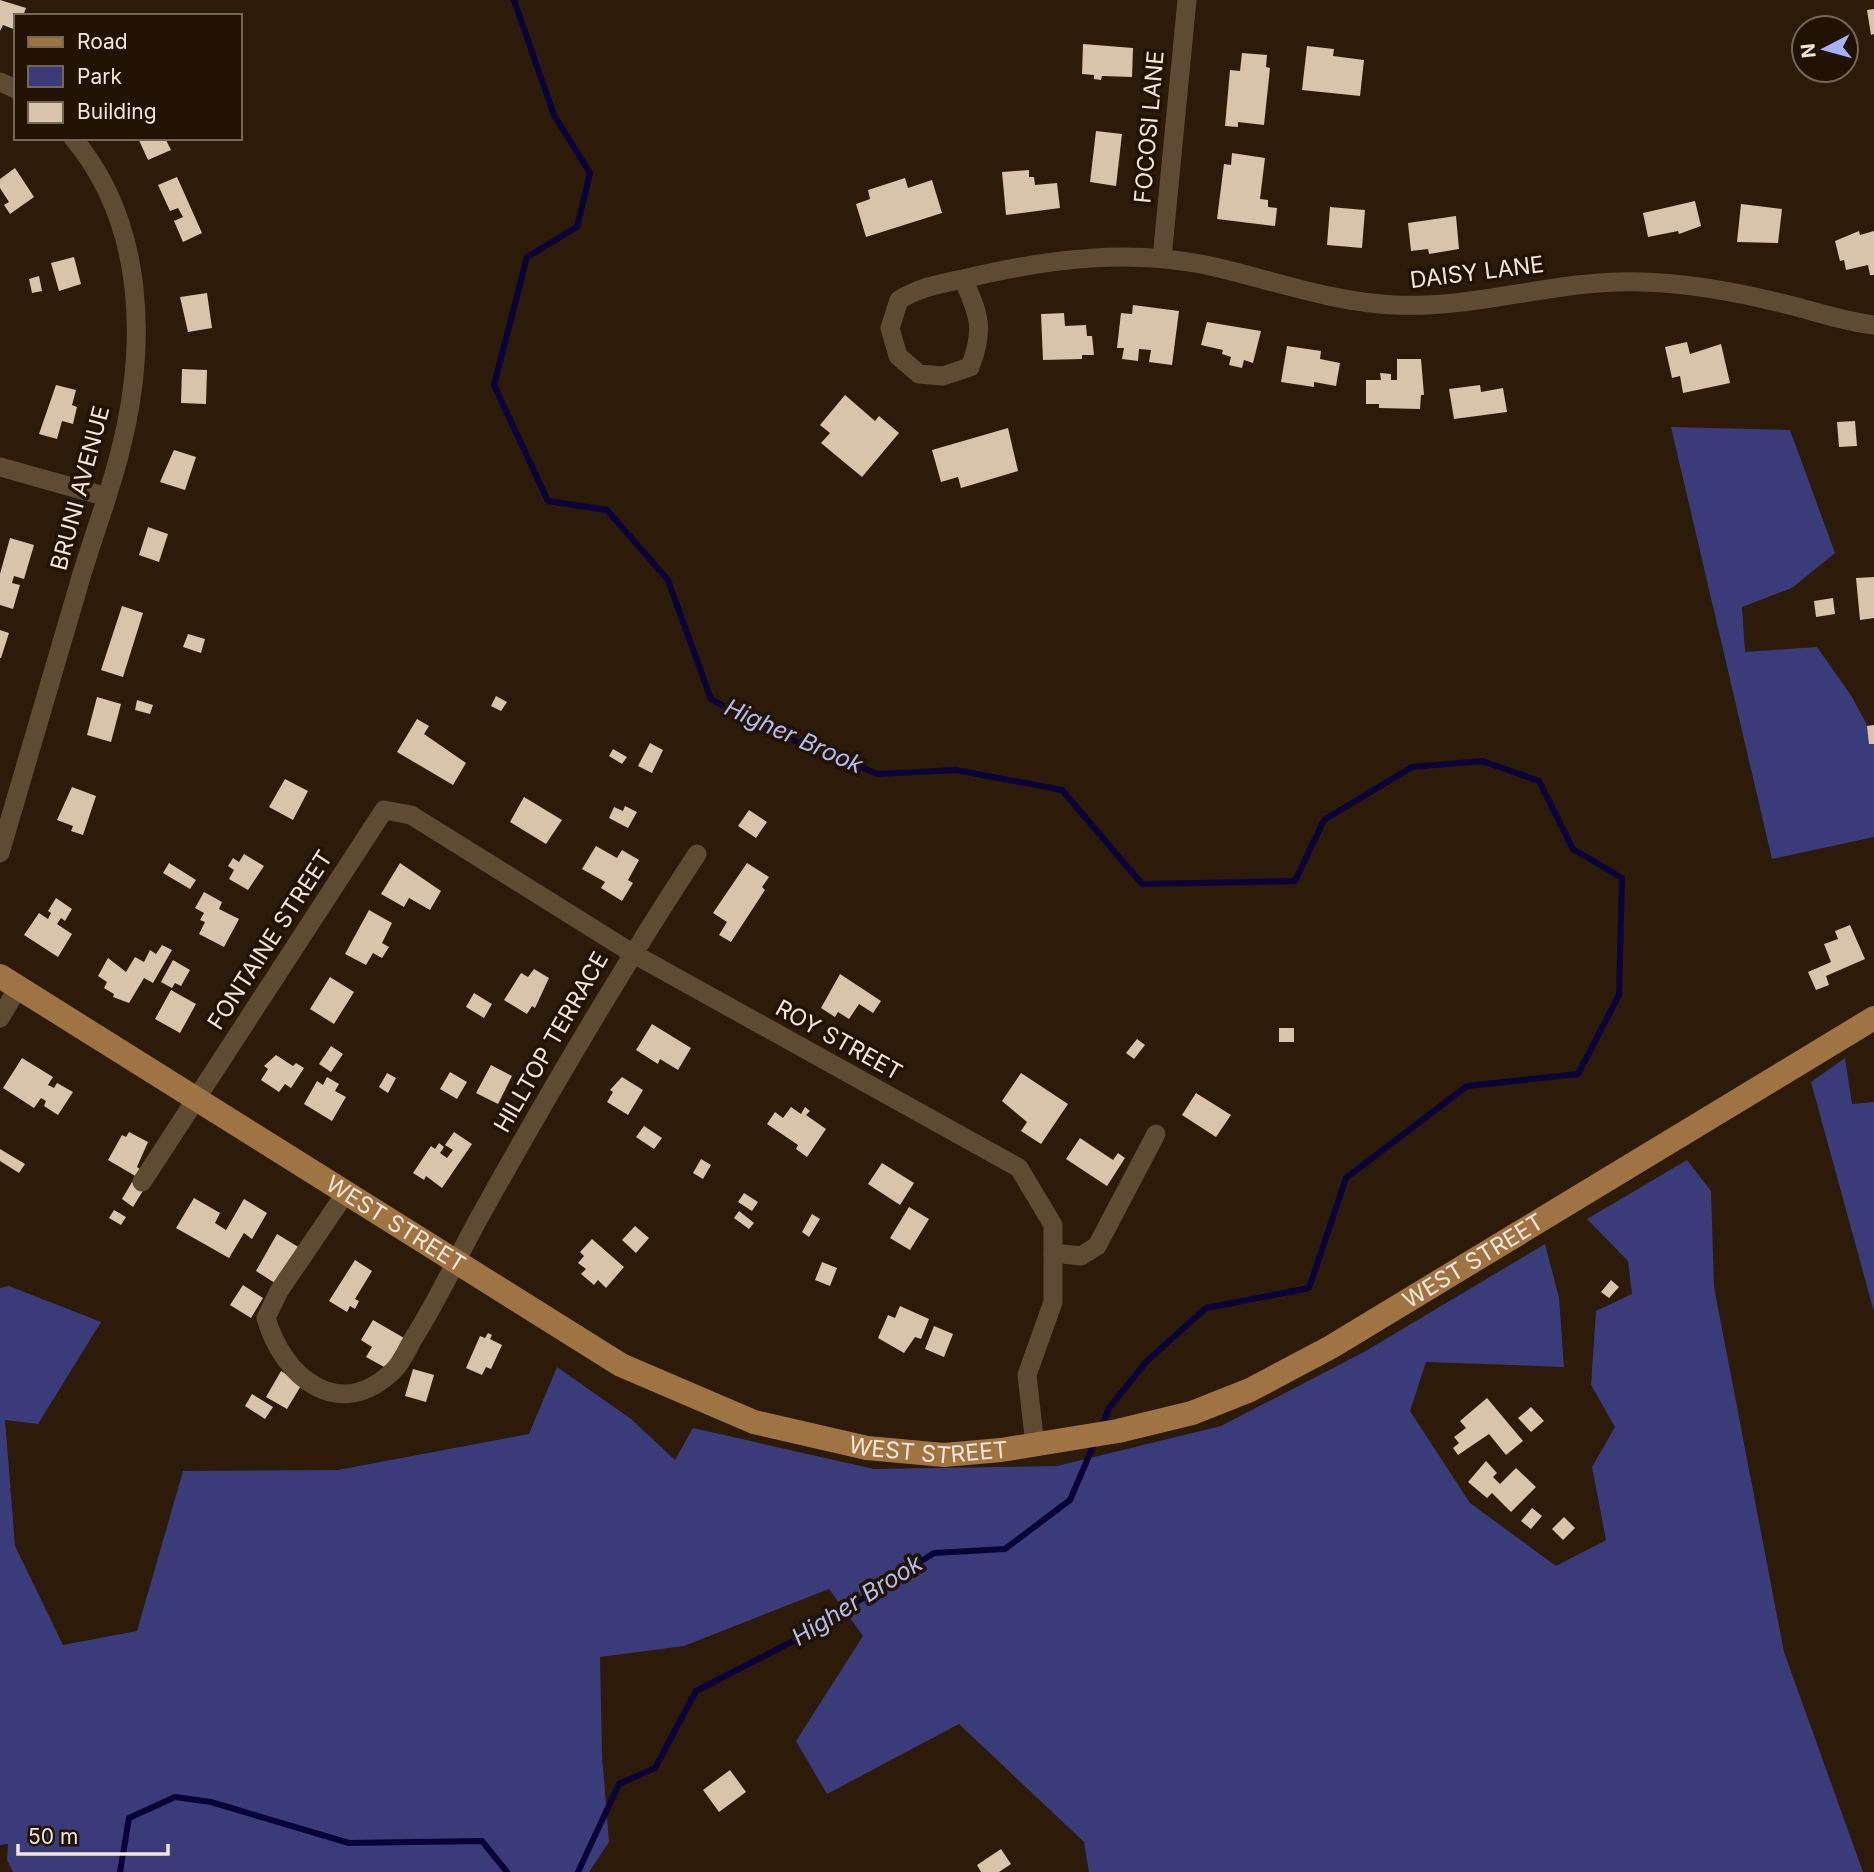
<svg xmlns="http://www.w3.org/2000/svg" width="1874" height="1872" font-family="Inter,sans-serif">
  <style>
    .green { fill: #393c78 }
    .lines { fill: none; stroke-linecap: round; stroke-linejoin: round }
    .stream { stroke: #0b0139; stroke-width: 6 }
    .building { fill: #dac3ab }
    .minor { stroke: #5f4a33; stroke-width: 19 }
    .major { stroke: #9f7442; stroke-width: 24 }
    .labels { text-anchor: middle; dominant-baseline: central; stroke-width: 7; stroke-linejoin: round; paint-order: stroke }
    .street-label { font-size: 23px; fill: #f2e6da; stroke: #221201 }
    .water-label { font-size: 24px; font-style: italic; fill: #b4bcf4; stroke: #221201 }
  </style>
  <rect width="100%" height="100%" fill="#2c1b08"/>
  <!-- green -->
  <g class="green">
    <polygon points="1671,427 1790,430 1835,553 1792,588 1742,607 1745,652 1817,647 1852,697 1874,738 1874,837 1772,859"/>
    <polygon points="1845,1058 1852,1104 1874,1102 1874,1312 1811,1082"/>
    <polygon points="1687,1160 1711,1191 1714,1287 1784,1652 1863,1872 1089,1872 1084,1842 959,1724 827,1794 796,1741 863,1636 829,1589 684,1646 600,1657 602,1755 609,1842 589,1872 13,1872 7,1860 8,1844 0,1845 0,1288 9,1286 101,1322 38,1424 5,1420 15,1546 63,1645 137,1631 183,1471 338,1470 529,1434 557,1367 631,1419 675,1460 693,1428 874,1469 1057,1466 1221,1426 1364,1352 1545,1244 1559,1298 1564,1367 1426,1362 1410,1411 1470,1503 1556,1566 1606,1540 1592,1467 1615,1427 1591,1385 1596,1311 1632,1294 1628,1261 1587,1219"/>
  </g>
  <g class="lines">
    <!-- stream -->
    <g class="stream">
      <polyline points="514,0 554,115 590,173 577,227 527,257 494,385 548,501 607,510 668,580 711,699 765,729 878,774 956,770 1062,790 1142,884 1295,881 1324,820 1412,767 1482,761 1539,781 1573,849 1622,878 1619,995 1578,1074 1467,1086 1346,1178 1309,1288 1206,1308 1147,1361 1109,1408 1102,1426"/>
      <polyline points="120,1872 129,1818 175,1797 211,1802 349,1843 482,1841 507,1872"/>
      <polyline points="578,1872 619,1784 655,1768 696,1691 805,1635 934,1553 1005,1549 1070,1500 1095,1442"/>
    </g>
  </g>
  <!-- building -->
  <g class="building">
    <polygon points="0,0 26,8 23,16 16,16 16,30 3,25 0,31"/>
    <polygon points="1874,9 1874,34 1871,35 1867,10"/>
    <polygon points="1083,44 1133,48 1132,77 1102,76 1101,80 1094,79 1094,75 1082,74"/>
    <polygon points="1307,46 1334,49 1333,56 1364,60 1360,96 1302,90"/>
    <polygon points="1242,53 1267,55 1266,67 1270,68 1264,125 1238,122 1238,127 1225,126 1230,70 1240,71"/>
    <polygon points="1096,131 1122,134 1116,186 1090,182"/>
    <polygon points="138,138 165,138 171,150 148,160"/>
    <polygon points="1232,153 1265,158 1260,199 1268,200 1268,207 1277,208 1275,226 1217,219 1224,164 1231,165"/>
    <polygon points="15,168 34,197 10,214 4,205 9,202 0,188 0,179"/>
    <polygon points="1029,170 1029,177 1034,177 1035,185 1057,183 1060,208 1006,215 1002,172"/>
    <polygon points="177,177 202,233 183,242 174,221 183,217 178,208 170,211 158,185"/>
    <polygon points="905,178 908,188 932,180 942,213 866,237 856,204 870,199 868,190"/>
    <polygon points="1695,201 1701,226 1679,234 1678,231 1648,237 1643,213"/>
    <polygon points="1741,204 1782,209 1778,243 1737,242"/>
    <polygon points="1330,207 1365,210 1362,248 1327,245"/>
    <polygon points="1456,216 1459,249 1429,254 1428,249 1411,251 1408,223"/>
    <polygon points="1859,231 1860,235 1874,231 1874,275 1870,275 1868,265 1846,270 1844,260 1840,261 1835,241"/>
    <polygon points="74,257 81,284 59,291 51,263"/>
    <polygon points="39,276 42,291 32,293 29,279"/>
    <polygon points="207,293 212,328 188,332 180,297"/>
    <polygon points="1133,305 1179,311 1172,365 1149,362 1151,350 1139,349 1138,361 1122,359 1124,348 1117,348 1121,313 1132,314"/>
    <polygon points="1064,313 1065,326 1086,325 1087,336 1092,336 1094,355 1082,355 1082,359 1043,360 1041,314"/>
    <polygon points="1207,322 1261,331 1253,363 1244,360 1242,368 1229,365 1231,357 1222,354 1223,350 1201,345"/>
    <polygon points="1687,342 1690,354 1721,344 1730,383 1683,393 1680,376 1672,378 1665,347"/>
    <polygon points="1287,346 1321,351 1320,359 1340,363 1336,386 1314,382 1314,387 1281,382"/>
    <polygon points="1397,359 1421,359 1424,395 1421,395 1420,409 1379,408 1379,404 1366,404 1366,380 1381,380 1380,373 1391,374 1391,380 1397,380"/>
    <polygon points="182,369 207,370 206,404 181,403"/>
    <polygon points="56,385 76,390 72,405 77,407 73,424 62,421 57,439 39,434"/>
    <polygon points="1480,385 1481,392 1503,388 1507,412 1454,419 1449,389"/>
    <polygon points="845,395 875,421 879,416 899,433 862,477 821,443 830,433 820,425"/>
    <polygon points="1855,421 1857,446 1839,447 1837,422"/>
    <polygon points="1008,428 1018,471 961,488 958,477 941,482 932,450"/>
    <polygon points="174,450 196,457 185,490 160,482"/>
    <polygon points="148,527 168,534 159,562 139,555"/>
    <polygon points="10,538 34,545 24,579 14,576 12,583 20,585 13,609 0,605 0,574"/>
    <polygon points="1874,577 1874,618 1860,620 1856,578"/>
    <polygon points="1833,598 1835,614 1816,617 1814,601"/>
    <polygon points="122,606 143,613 123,677 101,670"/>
    <polygon points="0,630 9,633 1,658 0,658"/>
    <polygon points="188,634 205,639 201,653 183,647"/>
    <polygon points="496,696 507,702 501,711 491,706"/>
    <polygon points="97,697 121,704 111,742 87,735"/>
    <polygon points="137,700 153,705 150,714 135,710"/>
    <polygon points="417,719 429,726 424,734 466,763 453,785 397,752"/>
    <polygon points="1874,725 1874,744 1869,744 1867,726"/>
    <polygon points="650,743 663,750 652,773 638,766"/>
    <polygon points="613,749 627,757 622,764 609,756"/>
    <polygon points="285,779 308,791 293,820 269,807"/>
    <polygon points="72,787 96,796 83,835 71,831 73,826 57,820"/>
    <polygon points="524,797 562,820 546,844 510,822"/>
    <polygon points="625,806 637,812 628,828 609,818 614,807 623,811"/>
    <polygon points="749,810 767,822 756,838 738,826"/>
    <polygon points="596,846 617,858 622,850 639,860 628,880 633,883 622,901 601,888 605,882 582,869"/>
    <polygon points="244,854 264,866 248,890 229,879 234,870 228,866 233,858 239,862"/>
    <polygon points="169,863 196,880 190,889 163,873"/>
    <polygon points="400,863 441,891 430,910 409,898 404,907 381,894"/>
    <polygon points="747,863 769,877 762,887 765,890 731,942 719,935 727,922 713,913"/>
    <polygon points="204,892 222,902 219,909 239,919 224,947 199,934 205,922 200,920 204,913 195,908"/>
    <polygon points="56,898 72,909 65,921 61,918 57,924 72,934 58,957 24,935 39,913 48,919 51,913 48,911"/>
    <polygon points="369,910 392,923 382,943 389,947 382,958 373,953 366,965 345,954"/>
    <polygon points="1850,925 1865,959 1826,976 1829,985 1816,990 1808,972 1831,962 1824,944 1838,939 1835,931"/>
    <polygon points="162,945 172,950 153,983 144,978 129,1003 113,997 114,994 104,988 107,982 98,976 108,958 126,972 135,957 144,962 150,950 156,954"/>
    <polygon points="173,960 190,970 181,986 175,983 172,988 161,982"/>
    <polygon points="534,969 549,978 535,1008 532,1006 527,1014 504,1000 521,973 528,977"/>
    <polygon points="840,974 881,1001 873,1013 859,1004 849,1019 838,1012 835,1017 821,1008"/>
    <polygon points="330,977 354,992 334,1024 310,1009"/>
    <polygon points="171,990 196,1004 180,1033 155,1019"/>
    <polygon points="474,993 492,1004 484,1018 466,1007"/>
    <polygon points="652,1024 691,1048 678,1070 660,1059 658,1064 636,1050"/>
    <rect x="1279" y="1028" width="15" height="14"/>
    <polygon points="1137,1039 1145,1045 1134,1059 1126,1053"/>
    <polygon points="331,1046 343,1054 331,1072 319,1064"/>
    <polygon points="276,1055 293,1066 296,1063 304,1068 291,1088 285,1084 279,1092 261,1080 268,1069 264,1066"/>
    <polygon points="22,1058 53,1077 48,1085 54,1088 57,1083 73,1092 58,1115 44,1106 46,1101 41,1098 34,1108 3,1088"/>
    <polygon points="491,1065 512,1076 498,1104 476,1093"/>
    <polygon points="450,1072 467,1082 457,1099 440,1089"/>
    <polygon points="387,1073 396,1078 388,1093 379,1087"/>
    <polygon points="1021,1073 1068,1104 1041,1144 1021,1131 1027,1122 1002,1101"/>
    <polygon points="327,1077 339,1084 335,1091 346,1097 332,1121 304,1104 317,1081 323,1085"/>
    <polygon points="622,1077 643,1090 628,1115 607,1102 613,1092 610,1090"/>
    <polygon points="1196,1093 1231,1115 1216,1137 1182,1115"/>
    <polygon points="791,1107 801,1114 805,1107 810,1111 806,1115 826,1129 807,1157 796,1149 798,1145 767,1124 775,1112 783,1118"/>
    <polygon points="644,1126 662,1138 654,1149 636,1137"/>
    <polygon points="129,1132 148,1142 137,1167 141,1170 137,1177 108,1160 122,1135 126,1137"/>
    <polygon points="454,1132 472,1144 442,1188 426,1176 424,1180 413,1173 431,1146 435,1149 439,1143 444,1147 440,1153 447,1158 453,1150 445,1145"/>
    <polygon points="1080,1138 1113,1160 1118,1153 1125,1158 1107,1186 1066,1159"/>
    <polygon points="0,1149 25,1164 19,1173 0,1161"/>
    <polygon points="701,1159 711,1165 703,1179 693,1173"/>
    <polygon points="882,1163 914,1183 900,1205 868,1184"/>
    <polygon points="132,1182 144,1189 133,1207 122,1199"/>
    <polygon points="744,1193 758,1202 752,1211 738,1202"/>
    <polygon points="194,1198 220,1213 215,1223 226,1230 244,1199 267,1213 252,1239 244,1233 229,1258 176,1228"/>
    <polygon points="909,1207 929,1219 910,1250 890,1238"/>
    <polygon points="114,1210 126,1217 121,1225 109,1218"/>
    <polygon points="739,1211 754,1223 749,1229 734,1218"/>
    <polygon points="812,1214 820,1219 809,1237 802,1232"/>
    <polygon points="635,1226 649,1238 636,1253 622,1240"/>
    <polygon points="277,1234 300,1248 278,1285 256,1271"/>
    <polygon points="592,1239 624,1267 606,1288 598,1280 594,1285 581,1274 586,1269 578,1263 584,1256 580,1252"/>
    <polygon points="355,1260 372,1271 355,1299 359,1301 355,1309 350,1306 347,1312 329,1301"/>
    <polygon points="822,1262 837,1268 830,1286 815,1280"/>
    <polygon points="1611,1280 1619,1287 1609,1298 1601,1292"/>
    <polygon points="243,1285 263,1298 251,1318 230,1305"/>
    <polygon points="900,1306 929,1319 921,1339 915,1337 904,1353 878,1338 888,1315 895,1318"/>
    <polygon points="373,1320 404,1338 386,1368 366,1357 372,1347 361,1340"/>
    <polygon points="934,1326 953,1334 944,1357 925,1349"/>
    <polygon points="488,1333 492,1335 490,1339 502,1345 491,1369 486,1367 482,1375 466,1368 480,1336 485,1338"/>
    <polygon points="413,1369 434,1375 426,1402 405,1396"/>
    <polygon points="281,1371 302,1384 287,1409 266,1397"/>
    <polygon points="252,1394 273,1407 265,1419 245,1406"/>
    <polygon points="1487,1398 1523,1441 1506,1455 1489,1434 1458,1455 1453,1448 1459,1443 1454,1437 1466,1428 1460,1421"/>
    <polygon points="1531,1407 1544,1421 1531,1432 1518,1418"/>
    <polygon points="1486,1461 1497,1473 1493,1477 1500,1484 1516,1468 1536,1487 1511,1512 1492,1493 1487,1498 1468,1482"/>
    <polygon points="1532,1508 1542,1516 1531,1529 1521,1521"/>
    <polygon points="1564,1517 1575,1528 1563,1540 1552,1529"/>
    <polygon points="730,1770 746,1792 719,1812 703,1790"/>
    <polygon points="1001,1849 1011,1864 999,1872 981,1872 977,1865"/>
  </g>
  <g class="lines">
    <!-- minor -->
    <g class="minor">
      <polyline points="0,82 16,89"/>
      <polyline points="1162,258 1187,0"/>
      <path d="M963,279C979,314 985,329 970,367L943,376L919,374L898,356L890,328L899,300C920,287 939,284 963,279C1047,259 1134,247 1219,268C1278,282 1333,302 1394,305C1477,309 1558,279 1641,282C1693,283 1747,294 1797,307C1823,314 1847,322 1874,325"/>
      <polyline points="0,467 107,497"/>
      <path d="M0,853C27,764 53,674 79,584C92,539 109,496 120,452C147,347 146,225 73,138"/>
      <polyline points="0,1018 18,988"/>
      <polyline points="142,1182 384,810 411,815 632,953 1019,1168 1053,1225 1053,1302 1027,1375 1035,1445"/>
      <path d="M347,1191L279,1291L266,1318C283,1377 339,1424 394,1370C402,1362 408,1348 413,1339C438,1300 457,1258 479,1218C548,1094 619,973 697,854"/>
      <polyline points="1053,1253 1081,1256 1097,1246 1156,1134"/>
    </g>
    <!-- major -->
    <path class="major" id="s1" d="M0,976L621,1365L754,1422L867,1448L944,1455L1001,1450L1118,1431L1192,1413L1250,1390L1331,1347L1874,1018"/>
  </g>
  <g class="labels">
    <!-- street labels -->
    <g class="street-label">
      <text transform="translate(1149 127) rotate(-85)">FOCOSI LANE</text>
      <text transform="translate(1477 272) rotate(-7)">DAISY LANE</text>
      <text transform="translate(80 488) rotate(-75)">BRUNI AVENUE</text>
      <text transform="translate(270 940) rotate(-57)">FONTAINE STREET</text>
      <text transform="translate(839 1040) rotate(29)">ROY STREET</text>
      <text transform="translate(551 1042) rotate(-60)">HILLTOP TERRACE</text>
      <text stroke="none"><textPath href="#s1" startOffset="467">WEST STREET</textPath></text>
      <text stroke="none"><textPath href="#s1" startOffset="1643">WEST STREET</textPath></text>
      <text stroke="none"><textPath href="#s1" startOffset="1055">WEST STREET</textPath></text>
    </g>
    <!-- water labels -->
    <g class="water-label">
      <text transform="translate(794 736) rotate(24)">Higher Brook</text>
      <text transform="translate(857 1600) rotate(-32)">Higher Brook</text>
    </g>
  </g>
  <!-- legend -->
  <rect x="14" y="14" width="228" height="126" fill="#221201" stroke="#756758" stroke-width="2"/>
  <rect x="28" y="37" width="35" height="10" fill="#9f7442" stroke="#756758" stroke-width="2"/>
  <text x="77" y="49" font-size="21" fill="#f2e6da">Road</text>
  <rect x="28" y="66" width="35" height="21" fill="#393c78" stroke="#756758" stroke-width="2"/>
  <text x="77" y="84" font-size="21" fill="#f2e6da">Park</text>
  <rect x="28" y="102" width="35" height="21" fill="#dac3ab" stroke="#756758" stroke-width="2"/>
  <text x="77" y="119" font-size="21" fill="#f2e6da">Building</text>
  <!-- north arrow -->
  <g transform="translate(1825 49) rotate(264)"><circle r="33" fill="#221201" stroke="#756758" stroke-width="2"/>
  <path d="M0-5L12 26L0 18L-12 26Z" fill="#a7b1fc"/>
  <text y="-10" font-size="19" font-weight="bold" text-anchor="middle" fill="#f2e6da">N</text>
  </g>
  <!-- scale -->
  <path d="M18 1844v10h150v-10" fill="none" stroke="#f2e6da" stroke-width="3.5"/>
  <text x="28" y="1844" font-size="21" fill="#f2e6da" stroke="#221201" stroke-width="5" paint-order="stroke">50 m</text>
</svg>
